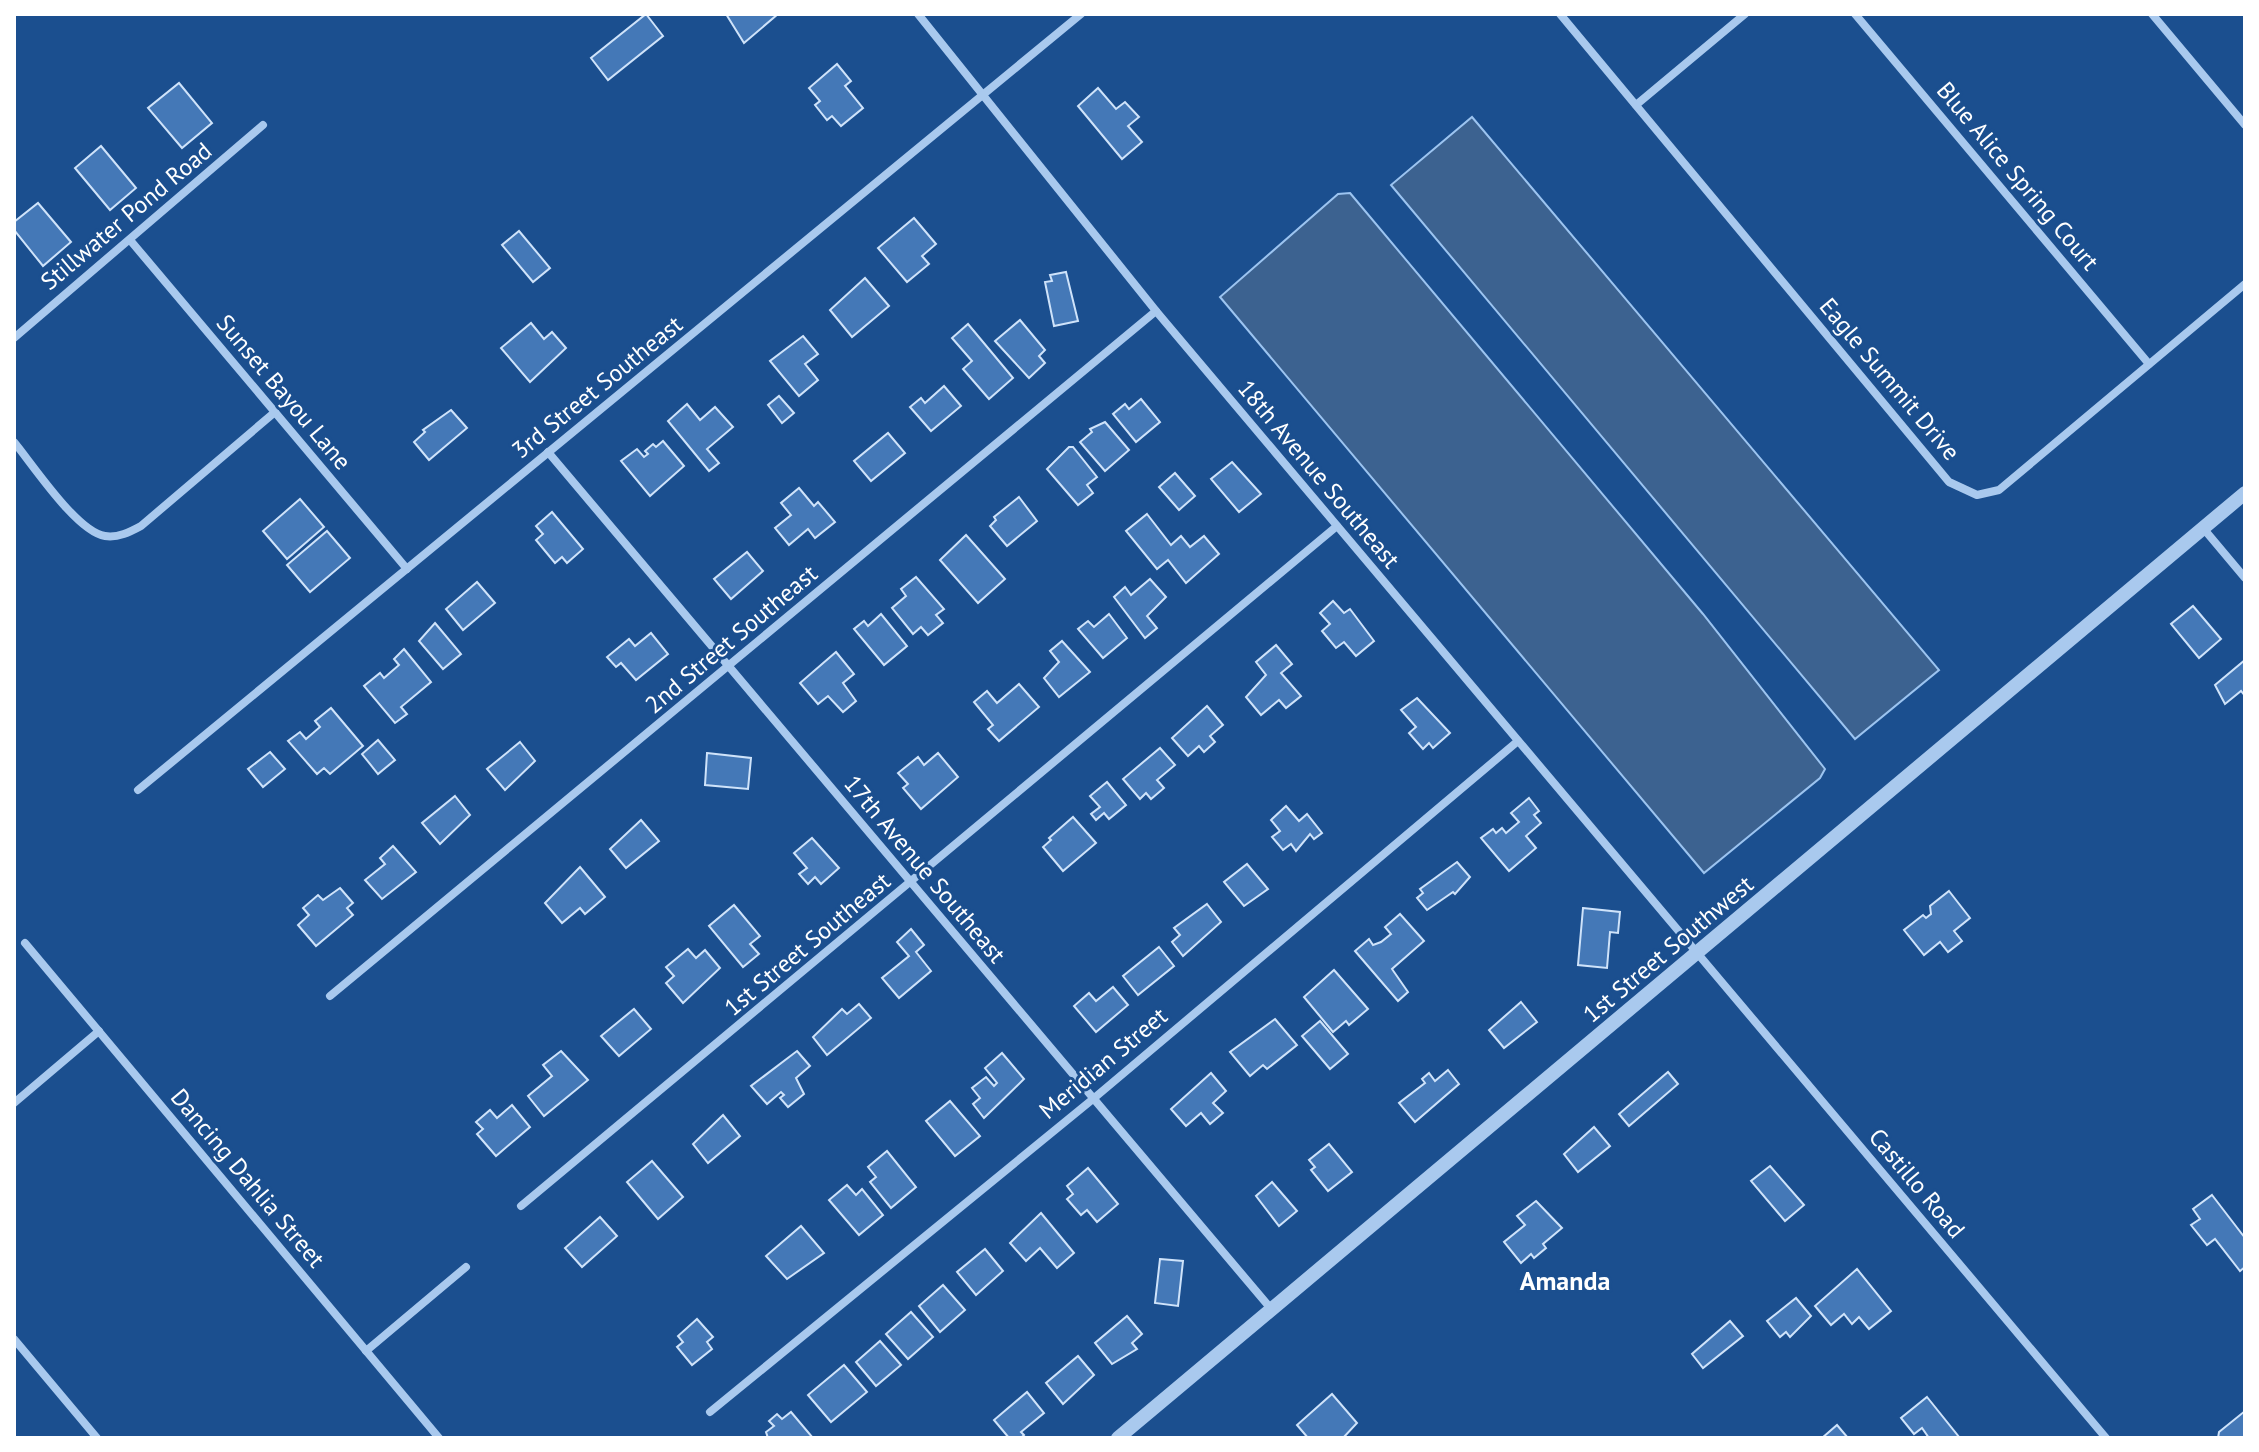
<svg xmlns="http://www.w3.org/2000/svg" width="2259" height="1452" font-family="'PT Sans',sans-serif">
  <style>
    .water { fill: #3c6290; stroke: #9cc4f0; stroke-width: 2 }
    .building { fill: #4478b7; stroke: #cfe3fa; stroke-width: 2 }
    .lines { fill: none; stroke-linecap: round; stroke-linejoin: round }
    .minor { stroke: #a9c9ee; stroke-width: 8 }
    .tertiary { stroke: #a9c9ee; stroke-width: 14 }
    .labels { text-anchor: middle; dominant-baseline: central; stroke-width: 6; stroke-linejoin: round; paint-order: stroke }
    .street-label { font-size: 24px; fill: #fff; stroke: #1b4f8f }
    .neighbourhood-label { font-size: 26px; font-weight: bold; fill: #fff; stroke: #1b4f8f }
  </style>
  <rect width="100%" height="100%" fill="#1b4f8f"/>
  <!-- water -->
  <g class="water">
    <polygon points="1472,117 1939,670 1855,739 1391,185"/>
    <polygon points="1350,193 1703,614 1825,769 1820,778 1704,873 1220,297 1338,194"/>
  </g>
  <!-- building -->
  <g class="building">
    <polygon points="646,14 663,36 608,80 591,58"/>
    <polygon points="726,14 778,14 744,43"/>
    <polygon points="837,64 851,81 845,86 863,108 841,126 832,116 827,120 815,105 820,101 809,88"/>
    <polygon points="179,83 212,123 182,148 148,108"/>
    <polygon points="1098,88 1116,109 1125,102 1139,117 1128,126 1142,142 1122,159 1078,106"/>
    <polygon points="101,146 136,188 110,210 75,168"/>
    <polygon points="38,203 71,242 43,266 14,230 14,222"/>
    <polygon points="914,218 936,244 922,256 929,264 907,282 878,248"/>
    <polygon points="519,231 550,268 533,282 502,245"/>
    <polygon points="1066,272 1078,321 1054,326 1045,282 1052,281 1050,275"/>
    <polygon points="865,278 889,306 852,337 830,310"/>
    <polygon points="1020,320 1045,350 1039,356 1045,363 1029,378 995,341"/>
    <polygon points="531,323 544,339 552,332 566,348 530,382 501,348"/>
    <polygon points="968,324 1013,378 989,399 963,369 972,361 952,338"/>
    <polygon points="803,336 818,354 805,364 818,380 799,396 770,361"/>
    <polygon points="944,386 961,406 931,431 910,407 921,398 925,403"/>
    <polygon points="779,396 794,413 782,423 768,405"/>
    <polygon points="1141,399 1160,422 1136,442 1113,414 1125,404 1129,409"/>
    <polygon points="687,404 700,420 715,407 733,427 707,449 719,463 709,471 668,421"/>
    <polygon points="451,410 467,428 429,460 414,442 425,432 423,430"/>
    <polygon points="1105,422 1129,450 1105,471 1080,442 1092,432 1090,429"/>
    <polygon points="888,433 905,453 871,481 854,461"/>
    <polygon points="663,441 684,466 650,496 621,461 637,449 644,457 648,454 645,451 653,444 656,447"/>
    <polygon points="1069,447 1073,447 1097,477 1087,485 1093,493 1078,505 1047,469"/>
    <polygon points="1232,462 1261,494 1239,512 1211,479"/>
    <polygon points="1175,473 1195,496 1179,510 1159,487"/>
    <polygon points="799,488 814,506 818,502 835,522 815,538 808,529 789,545 775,528 791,515 781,503"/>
    <polygon points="1019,497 1037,521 1007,546 990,526 996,520 994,517"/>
    <polygon points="300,499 324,527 287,559 263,531"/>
    <polygon points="552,512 583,549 567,563 562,557 555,563 536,540 543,534 536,526"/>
    <polygon points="1147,514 1171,545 1181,536 1190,547 1204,536 1219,554 1186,583 1168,560 1157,569 1126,531"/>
    <polygon points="327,531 350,558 310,592 287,565"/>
    <polygon points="966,535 1005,579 978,603 940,560"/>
    <polygon points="747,552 763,571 731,599 714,579"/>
    <polygon points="916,577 944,609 936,615 943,623 928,635 921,627 913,634 892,608 906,596 901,589"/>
    <polygon points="1150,579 1166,597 1147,616 1157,628 1145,638 1114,597 1125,587 1131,595"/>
    <polygon points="477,582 495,603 463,630 446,609"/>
    <polygon points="1333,601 1344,613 1350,609 1374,641 1356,656 1344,642 1336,648 1322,631 1330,624 1320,613"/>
    <polygon points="2193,606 2221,639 2199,658 2171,624"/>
    <polygon points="881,614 907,646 884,665 854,629 864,621 868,626"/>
    <polygon points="1109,614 1127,638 1103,658 1078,629 1088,621 1094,627"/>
    <polygon points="435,623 461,654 443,669 419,641"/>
    <polygon points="651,633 668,654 636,680 621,663 616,667 607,657 629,639 635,646"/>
    <polygon points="1062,641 1090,672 1059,697 1044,678 1059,662 1050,651"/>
    <polygon points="1276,645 1292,664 1281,673 1301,696 1286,708 1279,700 1261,715 1246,697 1266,675 1256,662"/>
    <polygon points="404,649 431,682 401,707 407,714 395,723 364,686 380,673 384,678 399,665 394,659"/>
    <polygon points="836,652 854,674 843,683 856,701 843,712 828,696 818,704 800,683"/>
    <polygon points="2245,660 2245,696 2241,691 2225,704 2215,685"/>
    <polygon points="1019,684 1039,707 999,741 988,729 993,725 974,702 987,691 997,703"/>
    <polygon points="1417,698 1450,733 1433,748 1429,743 1423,749 1409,733 1416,727 1401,710"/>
    <polygon points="1207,706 1223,725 1210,736 1215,742 1204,752 1199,746 1188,756 1172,738"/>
    <polygon points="331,708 363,746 330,774 324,768 317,774 288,741 300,732 306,739 320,727 315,721"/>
    <polygon points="378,740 395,760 378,774 362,754"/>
    <polygon points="520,742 535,761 505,790 487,769"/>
    <polygon points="1160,748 1175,765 1157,780 1164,788 1151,799 1146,793 1140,799 1123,779"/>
    <polygon points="270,752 285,769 263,787 248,769"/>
    <polygon points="707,753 751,758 748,789 705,785"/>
    <polygon points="938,753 958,777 921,809 903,788 908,784 898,773 918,757 924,765"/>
    <polygon points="1107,782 1126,805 1109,819 1104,813 1096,820 1091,814 1100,807 1090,796"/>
    <polygon points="455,796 470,815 440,844 422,823"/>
    <polygon points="1529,798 1539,811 1534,815 1541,823 1526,836 1536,848 1509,871 1481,838 1493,829 1496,833 1502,828 1506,833 1519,822 1511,813"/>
    <polygon points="1286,806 1299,821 1307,814 1322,833 1314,839 1310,834 1296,851 1291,844 1283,850 1272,837 1280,831 1271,820"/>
    <polygon points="1073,817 1096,843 1063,871 1043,847 1051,840 1049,838"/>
    <polygon points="641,820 659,841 626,868 610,849"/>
    <polygon points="812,838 839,868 821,884 815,877 808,884 799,874 807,868 794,853"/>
    <polygon points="393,846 416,872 382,899 365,880 385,864 380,858"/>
    <polygon points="1457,862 1470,877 1455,894 1453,892 1427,910 1417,898 1423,893 1420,889"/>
    <polygon points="1247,864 1268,889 1244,906 1224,882"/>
    <polygon points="580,867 605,897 585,914 580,908 562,923 545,903"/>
    <polygon points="340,888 353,903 347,908 353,915 316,946 298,925 309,915 303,908 318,895 323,900"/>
    <polygon points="1949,891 1970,918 1954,931 1962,941 1948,952 1940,942 1924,955 1904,930 1923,915 1926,918 1931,914 1930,906"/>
    <polygon points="1207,904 1221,922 1183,956 1172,942 1180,935 1174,928"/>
    <polygon points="734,905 760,936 750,944 759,954 743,967 709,926"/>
    <polygon points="1583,908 1620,912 1618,933 1610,932 1607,968 1578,965"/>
    <polygon points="1400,914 1424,941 1392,969 1408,992 1398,1001 1355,951 1369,939 1373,945 1381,942 1391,934 1385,927"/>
    <polygon points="911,929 924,945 916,952 931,971 899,998 882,978 909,956 897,942"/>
    <polygon points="1159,947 1174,966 1138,995 1123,976"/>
    <polygon points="688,949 696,958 705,950 720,968 683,1003 666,983 674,976 666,967"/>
    <polygon points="1334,970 1368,1009 1349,1025 1346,1021 1333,1032 1304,997"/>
    <polygon points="1113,987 1128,1005 1096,1032 1074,1006 1089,993 1096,1001"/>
    <polygon points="1521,1002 1537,1022 1504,1048 1489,1030"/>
    <polygon points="859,1004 871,1018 827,1055 813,1037 842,1009 847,1014"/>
    <polygon points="634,1009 651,1029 619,1056 601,1036"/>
    <polygon points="1275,1019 1297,1045 1267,1069 1263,1065 1250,1076 1230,1052"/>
    <polygon points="1320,1021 1348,1054 1330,1069 1302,1036"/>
    <polygon points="561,1051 588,1080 544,1116 528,1096 552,1076 543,1065"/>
    <polygon points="797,1051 810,1066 796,1078 804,1094 788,1107 780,1098 784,1095 781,1092 767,1104 751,1086"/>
    <polygon points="1002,1053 1024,1079 984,1118 973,1104 980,1098 972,1088 986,1077 994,1086 997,1083 985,1068"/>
    <polygon points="1448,1070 1459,1084 1415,1122 1399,1103 1425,1083 1422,1079 1429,1073 1435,1081"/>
    <polygon points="1668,1072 1678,1084 1629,1126 1619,1114"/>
    <polygon points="1211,1073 1226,1091 1213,1103 1223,1113 1210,1124 1201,1113 1186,1126 1171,1109"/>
    <polygon points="950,1101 980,1136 955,1156 926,1121"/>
    <polygon points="512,1105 530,1127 496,1156 477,1134 483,1129 476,1122 490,1110 497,1118"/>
    <polygon points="723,1115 740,1136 708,1163 693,1144"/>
    <polygon points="1594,1127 1610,1146 1578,1172 1564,1154"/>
    <polygon points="1329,1144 1352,1172 1328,1191 1311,1170 1315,1167 1309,1160"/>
    <polygon points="887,1151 916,1187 891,1208 870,1182 876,1177 868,1167"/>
    <polygon points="652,1161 683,1197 658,1219 627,1182"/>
    <polygon points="1770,1166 1804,1205 1785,1221 1751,1181"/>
    <polygon points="1088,1168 1118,1204 1097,1222 1087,1210 1081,1215 1067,1199 1073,1194 1067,1186"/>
    <polygon points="1272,1182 1297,1211 1279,1226 1256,1196"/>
    <polygon points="847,1185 856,1195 862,1189 883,1215 859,1235 829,1200"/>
    <polygon points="2212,1195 2245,1238 2245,1267 2240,1271 2215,1239 2207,1245 2191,1225 2200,1219 2193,1209"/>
    <polygon points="1536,1201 1562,1228 1543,1244 1546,1248 1534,1258 1531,1254 1521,1263 1504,1242 1525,1225 1517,1216"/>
    <polygon points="1041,1213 1074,1253 1057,1268 1040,1248 1026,1261 1010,1243"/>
    <polygon points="600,1217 617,1236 582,1267 565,1248"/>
    <polygon points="801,1226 824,1253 787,1279 766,1256"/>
    <polygon points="985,1249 1003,1271 976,1295 957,1272"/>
    <polygon points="1160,1259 1183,1261 1178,1306 1155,1303"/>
    <polygon points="1857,1269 1891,1311 1869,1329 1859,1317 1852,1324 1844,1314 1831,1325 1815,1306"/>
    <polygon points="943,1285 965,1310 940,1332 919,1306"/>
    <polygon points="1796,1298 1811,1316 1790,1337 1786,1332 1780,1337 1767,1321"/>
    <polygon points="911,1312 933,1337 908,1359 886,1334"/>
    <polygon points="1127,1316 1142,1334 1132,1343 1137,1349 1112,1364 1095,1343"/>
    <polygon points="697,1319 713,1337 707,1342 712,1349 692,1365 677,1347 683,1342 678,1336"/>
    <polygon points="1730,1321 1743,1336 1703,1368 1692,1354"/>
    <polygon points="880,1341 901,1365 876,1386 856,1362"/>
    <polygon points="1078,1356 1094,1375 1063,1404 1046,1383"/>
    <polygon points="844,1365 867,1392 831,1422 808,1395"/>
    <polygon points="1027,1392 1044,1413 1021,1432 1024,1435 1021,1438 1009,1438 994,1420"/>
    <polygon points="1332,1394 1357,1423 1343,1438 1308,1438 1297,1425"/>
    <polygon points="1927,1397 1959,1437 1958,1438 1929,1438 1922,1428 1914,1434 1901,1418"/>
    <polygon points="2245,1411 2245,1438 2218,1438 2219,1432"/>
    <polygon points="791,1412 813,1438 768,1438 766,1432 774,1426 769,1421 777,1414 782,1419"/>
    <polygon points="1837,1425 1848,1438 1822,1438"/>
  </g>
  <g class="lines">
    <!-- minor -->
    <g class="minor">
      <polyline points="918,14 1156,311 2106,1438"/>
      <polyline points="1560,14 1949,482 1977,495 1999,490 2245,284"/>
      <polyline points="1855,14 2149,364"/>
      <polyline points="2152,14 2245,125"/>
      <polyline points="1636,105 1745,14"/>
      <polyline points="130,240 407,569"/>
      <polyline points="14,338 263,125"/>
      <path d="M14,442C33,465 77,532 105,536C118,538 130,532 141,526L275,412"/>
      <polyline points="548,452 1272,1310"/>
      <polyline points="2203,528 2245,578"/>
      <polyline points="138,790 1081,14"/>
      <polyline points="25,943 439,1438"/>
      <polyline points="330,996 1156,311"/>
      <polyline points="14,1103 99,1031"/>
      <polyline points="521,1206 1337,526"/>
      <polyline points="14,1339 97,1438"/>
      <polyline points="366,1351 466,1267"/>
      <polyline points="710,1412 1093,1099 1518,741"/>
    </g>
    <!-- tertiary -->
    <polyline class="tertiary" points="1118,1438 2245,493"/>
  </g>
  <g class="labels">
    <!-- street labels -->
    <g class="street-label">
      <text transform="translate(2018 176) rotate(50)">Blue Alice Spring Court</text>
      <text transform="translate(126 216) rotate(-40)">Stillwater Pond Road</text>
      <text transform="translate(1890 379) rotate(50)">Eagle Summit Drive</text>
      <text transform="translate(597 387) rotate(-39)">3rd Street Southeast</text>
      <text transform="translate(284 392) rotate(50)">Sunset Bayou Lane</text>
      <text transform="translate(1319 474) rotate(50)">18th Avenue Southeast</text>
      <text transform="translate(731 639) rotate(-40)">2nd Street Southeast</text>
      <text transform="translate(925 869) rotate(50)">17th Avenue Southeast</text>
      <text transform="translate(807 944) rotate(-40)">1st Street Southeast</text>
      <text transform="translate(1668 949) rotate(-40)">1st Street Southwest</text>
      <text transform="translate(1103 1063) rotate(-40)">Meridian Street</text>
      <text transform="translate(248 1178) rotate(50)">Dancing Dahlia Street</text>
      <text transform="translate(1917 1183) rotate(50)">Castillo Road</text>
    </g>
    <!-- neighbourhood labels -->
    <g class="neighbourhood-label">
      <text x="1565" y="1280">Amanda</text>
    </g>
  </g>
  <!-- border -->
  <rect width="2259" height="1452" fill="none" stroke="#ffffff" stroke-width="32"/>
</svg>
